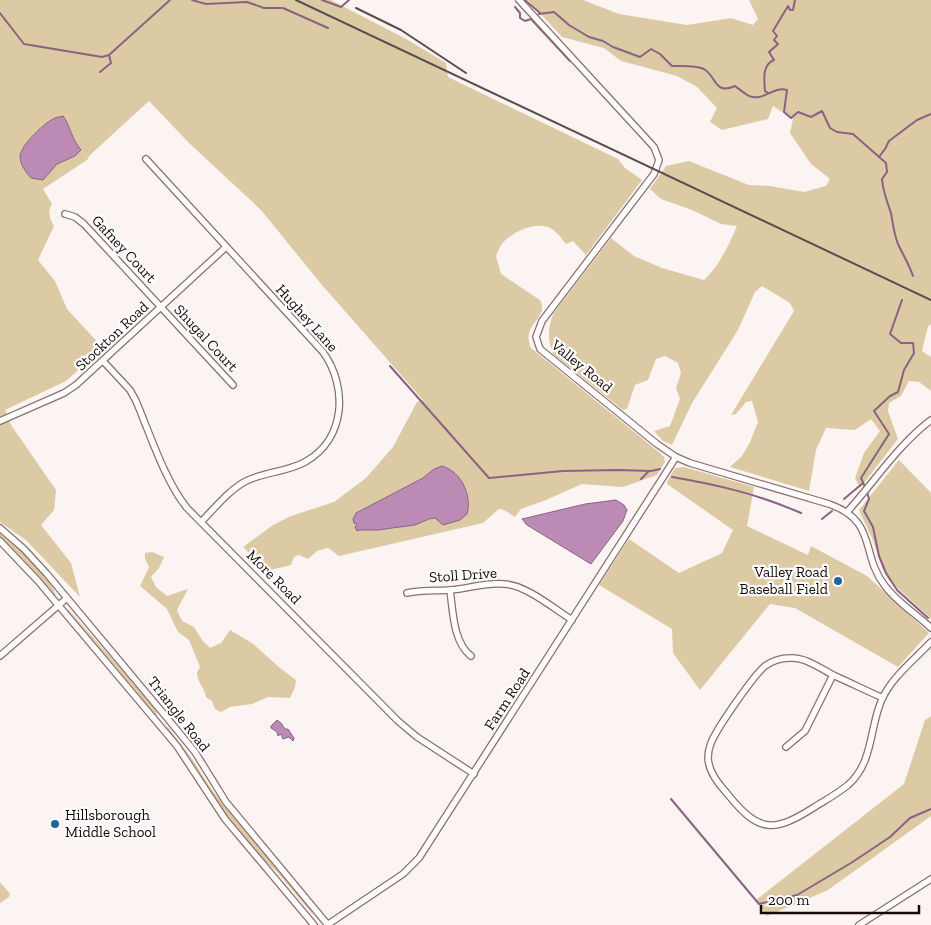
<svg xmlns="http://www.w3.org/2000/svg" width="931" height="925" font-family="'Zilla Slab',serif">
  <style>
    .green { fill: #dccaa5 }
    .water { fill: #bb8bb6; stroke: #896482 }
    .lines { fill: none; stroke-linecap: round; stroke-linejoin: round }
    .stream { stroke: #896482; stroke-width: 2 }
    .minor-casing { stroke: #8d6f6b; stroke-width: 8 }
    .minor { stroke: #fff; stroke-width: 5.5 }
    .rail { stroke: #584e4d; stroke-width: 2 }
    .poi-dot { fill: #1d669a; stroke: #fff; stroke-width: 2 }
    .labels { text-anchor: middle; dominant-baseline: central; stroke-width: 4.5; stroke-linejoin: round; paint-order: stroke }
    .street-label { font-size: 15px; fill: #150a08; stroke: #fff }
    .poi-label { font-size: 15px; fill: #150a08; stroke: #fff; text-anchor: end }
  </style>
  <rect width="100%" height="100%" fill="#fbf4f3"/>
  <!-- green -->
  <g class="green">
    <path d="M0,0H331L408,40L446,63L448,77L618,159L625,168L642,180L586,255L573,241L566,244C561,238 558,233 552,229C537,220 511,232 501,245C499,248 498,252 496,256L501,274L540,300C550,319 520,324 531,348L660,453L664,457L665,462L657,475L623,487L582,484L546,500L521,509L515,517L504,510L499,509L483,523L339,556L328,548L317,551L308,559L299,555L294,557L291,565L266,571L243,547L273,525L291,516L334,502L366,478L393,447L417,402L423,400L322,285L261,210L189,143L149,101L90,155L87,160L43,189L52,204C47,212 50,219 54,226L38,260L55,281L67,309L103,348L66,381L5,410L11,425L56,490L54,510L41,525L71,563L80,597L26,540L0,522Z"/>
    <path d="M528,0H583L619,14L687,25L731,18L753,25L758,19L749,0H931V324L928,326L922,351L931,357V391L919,382L909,381L901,396L889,403L888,411L898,439L860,488L855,478L864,453L880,431L871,419L855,430L826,428L816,450L809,491L730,467L742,456L750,442L758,422L752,401L746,402L736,414L731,415L794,311L790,303L762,286L755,292L738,330L692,403L672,445L663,441L654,431L670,426L680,399L676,388L681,373L678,363L665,356L656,359L648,380L635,385L627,409L623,410L553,354C547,338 548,329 553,314L611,238L634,256L662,268L704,280C719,266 729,245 737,226L721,224L692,210L661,199L650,189L666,166L689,161L749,185L770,186L804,192L826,186L830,179L811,164L790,133L793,119L773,106L768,119L722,130L710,122L717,108L697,87L677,76L621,61L604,48L562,37Z"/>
    <polygon points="899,460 931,493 931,619 889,580 883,570 872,538 859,510"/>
    <polygon points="684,467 754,487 747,526 808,555 811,546 867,576 929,633 898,667 795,608 770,604 700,690 673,653 672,629 599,585 629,539 679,573 722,553 733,530 667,484 667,482 675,468"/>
    <path d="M0,532C14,542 54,580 56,596L21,557L0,537Z"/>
    <path d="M152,552L164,557L159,568L151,577L156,587L167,596L188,589L177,610L182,621L194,627L202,640L210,648L221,643L230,630L252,643L280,668L296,680L295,687L290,698L268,697L252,704L230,707L221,712L215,709L212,701L206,697C204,686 197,683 197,672L200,667L189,640L178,632L167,609L140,586L149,567L145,559V553Z"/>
    <polygon points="67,609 68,609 147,698 156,709 157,716"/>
    <polygon points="931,716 931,816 828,890 767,916 756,900 904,784 925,720"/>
    <polygon points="168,727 192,759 212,790 309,907 314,916 278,873 266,862 225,814 190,758 166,728"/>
    <polygon points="0,882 10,894 9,897 0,903"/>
  </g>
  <!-- water -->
  <g class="water">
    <path d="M63,116C70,125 71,138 81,150L75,156L57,164L43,180L31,178C26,172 20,165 20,156C21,145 45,122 55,118C56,117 62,117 63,116Z"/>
    <path d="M442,466C462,472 472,496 467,514L460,520L443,525L435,518L429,519L415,525L392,528L378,530H359L357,531L355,527L357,524L354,523L353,519L356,513L423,478L434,469Z"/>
    <polygon points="616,500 624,505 627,510 623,521 591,564 527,525 522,519 585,504"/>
    <polygon points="277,720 281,723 285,729 288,729 294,738 293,741 289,737 283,739 281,734 278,736 277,732 271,728 271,726"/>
  </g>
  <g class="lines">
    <!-- stream -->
    <g class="stream">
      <polyline points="192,0 206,4 247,2 264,8 283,8 328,28"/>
      <polyline points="322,0 341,7 349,0"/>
      <polyline points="525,0 540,13"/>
      <polyline points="515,7 520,13 520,18 525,21 531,19 570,61"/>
      <polyline points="0,13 24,44 102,57 109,55 170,0"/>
      <path d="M539,14L554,12L569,25L589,37L603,41L613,47L640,57L651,49L660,54L672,66C681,66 696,65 704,69C717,77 714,95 735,86C739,89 744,93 749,96C764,102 772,86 787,90L784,112L791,118L798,112L811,117L822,111L830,128L837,132L853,134L886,163L887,172L882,179C883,192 887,201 891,213C893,224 894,234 898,244C903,255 909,264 913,276"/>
      <polyline points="100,72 111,63 109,55"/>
      <path d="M768,93L765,91C764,79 762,65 774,60L769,52L778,44L774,40L777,36L773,31L788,6L790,10H793L795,0"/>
      <polyline points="879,157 885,149 889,141 917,120 931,114"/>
      <polyline points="390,366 489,478 563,471 618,470 651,471 660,469"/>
      <path d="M672,477C719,485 757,494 801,513"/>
      <polyline points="641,479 648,472"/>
      <polyline points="865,487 861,478 889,434 874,411 890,396 898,392 904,370 914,353 913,343 901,343 890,334 902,300"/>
      <polyline points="867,492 869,499 864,511 873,527 879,556 886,573 897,590 928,618"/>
      <polyline points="844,499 863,483"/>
      <polyline points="822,519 832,511"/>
      <polyline points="671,799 759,904 797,895 851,863 890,837 910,818 931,809"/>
    </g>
    <!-- minor casing -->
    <g class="minor-casing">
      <g id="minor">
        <path d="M519,0L643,135L654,147L659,160L654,174L542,321L536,337L540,349L657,444L676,457L690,463L829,504C878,521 860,554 885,586C897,602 916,614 931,628"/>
        <path d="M146,159L323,352C348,387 346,439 305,462C287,472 264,472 246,481C229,490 215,508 201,522"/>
        <polyline points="65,214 75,217 84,224 233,385"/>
        <path d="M103,361L130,390L136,401C150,434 165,481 187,508L398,721L417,737L474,774"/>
        <polyline points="0,421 64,393 76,385 226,247"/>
        <path d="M847,512C875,481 898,445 931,420"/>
        <polyline points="0,528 24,549 47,574 168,719 195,752 226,802 328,925"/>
        <polyline points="0,541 38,581 177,746 225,819 314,925"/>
        <path d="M450,590C453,611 453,642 471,656"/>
        <path d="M407,593C422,590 435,591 450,590C468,589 485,582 504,584C526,585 553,608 572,620"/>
        <polyline points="0,656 67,598"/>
        <path d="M883,698C867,691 851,683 835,676C821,669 806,657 790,658C781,658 772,661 765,666C753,676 717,728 711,743C709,748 708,753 708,758C709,774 720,785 730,797C759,833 775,832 813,808C824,801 837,794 848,785C874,762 869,728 882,699C892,677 915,659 931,642"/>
        <polyline points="786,747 805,731 833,675"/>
        <polyline points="327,925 403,874 419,858 676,457"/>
        <polyline points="859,925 931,879"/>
      </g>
    </g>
    <!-- minor -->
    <use href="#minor" class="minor"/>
    <!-- rail -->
    <g class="rail">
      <polyline points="296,0 931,300"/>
      <polyline points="356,8 401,30 466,73"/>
    </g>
  </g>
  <!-- markers -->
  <g class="poi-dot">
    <circle cx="838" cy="581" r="5"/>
    <circle cx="55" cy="824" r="5"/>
  </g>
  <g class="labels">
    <!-- street labels -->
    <g class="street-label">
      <text transform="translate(124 249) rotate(47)">Gafney Court</text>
      <text transform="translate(307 318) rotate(48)">Hughey Lane</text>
      <text transform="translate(112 336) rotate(-43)">Stockton Road</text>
      <text transform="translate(206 338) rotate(47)">Shugal Court</text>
      <text transform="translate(582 366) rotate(39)">Valley Road</text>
      <text transform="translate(463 575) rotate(-4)">Stoll Drive</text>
      <text transform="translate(274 577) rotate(45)">More Road</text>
      <text transform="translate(507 699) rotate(-57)">Farm Road</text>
      <text transform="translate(179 714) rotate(52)">Triangle Road</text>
    </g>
    <!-- poi labels -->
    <g class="poi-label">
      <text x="828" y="572">Valley Road<tspan x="828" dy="17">Baseball Field</tspan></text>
      <text x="65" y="815" text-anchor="start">Hillsborough<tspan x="65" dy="17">Middle School</tspan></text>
    </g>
  </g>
  <!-- scale -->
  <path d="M761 905v8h158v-8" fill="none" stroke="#150a08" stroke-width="2.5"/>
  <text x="768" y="905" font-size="15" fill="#150a08" stroke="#ffffff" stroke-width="4" paint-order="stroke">200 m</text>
</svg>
